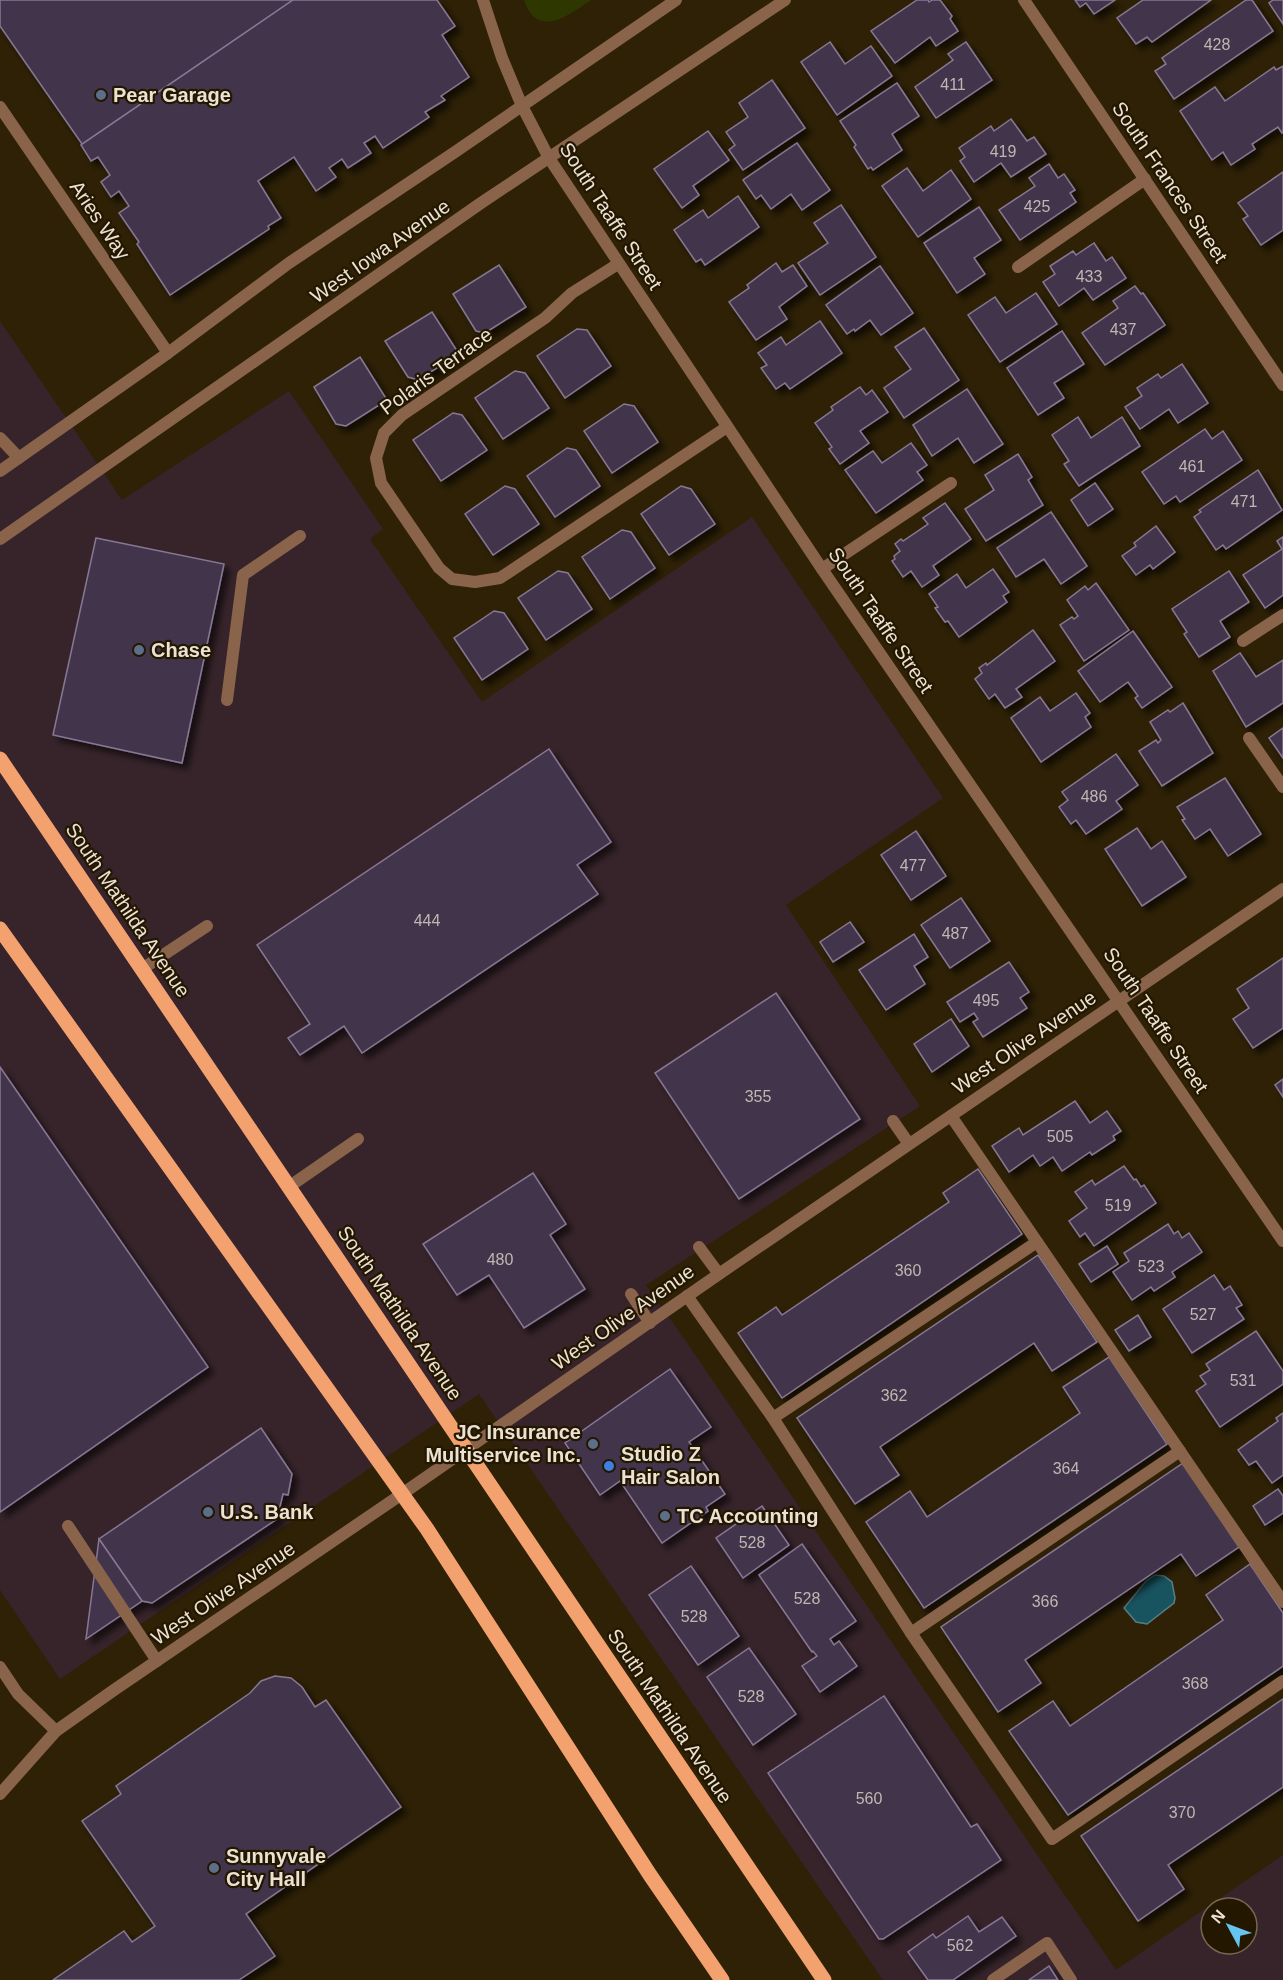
<svg xmlns="http://www.w3.org/2000/svg" width="1283" height="1980" font-family="Helvetica,sans-serif">
  <style>
    .commercial { fill: #37242b; fill-rule: evenodd }
    .green { fill: #2e3700 }
    .water { fill: #185360; stroke: #577e82; stroke-width: 1.5 }
    .building { fill: #42344c; stroke: #887793; stroke-width: 1.5; filter: url(#shadow) }
    .lines { fill: none; stroke-linecap: round; stroke-linejoin: round }
    .service { stroke: #8a634b; stroke-width: 12 }
    .minor { stroke: #8a634b; stroke-width: 12 }
    .tertiary { stroke: #8a634b; stroke-width: 12 }
    .primary { stroke: #f3a16f; stroke-width: 15 }
    .service-dot { fill: #5c6f8a; stroke: #241700; stroke-width: 2 }
    .shop-dot { fill: #3f7fe0; stroke: #241700; stroke-width: 2 }
    .labels { text-anchor: middle; dominant-baseline: central; stroke-width: 4.5; stroke-linejoin: round; paint-order: stroke }
    .number-label { font-size: 16px; fill: #c1b6b1 }
    .poi-label { font-size: 20px; font-weight: bold; fill: #ebe2d3; stroke: #241700; text-anchor: start }
    .street-label { font-size: 20px; fill: #ebe2d3; stroke: #241700 }
  </style>
  <defs>
    <filter id="shadow"><feDropShadow dx="5.5" dy="5.5" stdDeviation="3" flood-color="#0009"/></filter>
  </defs>
  <rect width="100%" height="100%" fill="#2e2106"/>
  <!-- commercial -->
  <path class="commercial" d="M0,321L122,500L289,391L383,529L370,539L482,702L752,517L943,798L786,905L920,1106L646,1285L685,1340L1116,1970L1283,1855V1980H883L479,1394L60,1679L0,1590ZM1211,1908H1247V1944H1211Z"/>
  <!-- green -->
  <path class="green" d="M524,0H591C569,15 537,40 524,0Z"/>
  <!-- water -->
  <polygon class="water" points="1155,1575 1164,1576 1172,1582 1175,1598 1174,1603 1147,1624 1136,1622 1124,1608 1146,1581"/>
  <!-- building -->
  <g class="building">
    <polygon points="0,0 293,0 82,144 0,26"/>
    <polygon points="293,0 437,0 455,26 442,35 469,77 441,96 445,100 425,112 429,117 383,148 375,136 364,143 371,153 348,168 342,159 329,168 336,177 316,191 294,157 258,181 281,218 268,226 269,229 170,295 137,244 139,242 119,213 129,206 119,191 111,197 101,182 110,175 98,157 91,161 81,145"/>
    <polygon points="917,0 928,0 929,2 932,0 940,0 952,16 950,19 958,31 936,46 930,37 895,63 871,31"/>
    <polygon points="1075,0 1115,0 1094,14 1086,3 1080,7"/>
    <polygon points="1143,0 1211,0 1152,42 1147,37 1136,44 1117,18"/>
    <polygon points="1246,0 1252,0 1273,31 1174,99 1155,71 1166,64 1162,58"/>
    <polygon points="1273,0 1283,0 1283,24 1269,3"/>
    <polygon points="830,42 845,64 871,46 892,76 837,115 801,62"/>
    <polygon points="966,42 992,80 936,118 915,87 953,60 948,54"/>
    <polygon points="1283,66 1283,132 1282,133 1278,127 1252,144 1255,149 1231,165 1223,152 1212,160 1180,111 1215,87 1225,101 1274,67 1276,70"/>
    <polygon points="772,80 805,128 743,170 729,150 735,145 726,132 748,117 739,103"/>
    <polygon points="897,83 919,116 892,134 902,150 873,170 871,167 868,169 854,147 856,145 840,121"/>
    <polygon points="1011,119 1027,141 1034,137 1046,154 1011,177 1001,163 974,182 960,161 965,157 959,148 991,126 994,131"/>
    <polygon points="708,131 729,160 693,186 699,195 682,208 654,169"/>
    <polygon points="797,143 830,190 802,210 791,194 771,209 761,195 756,199 743,180"/>
    <polygon points="1049,164 1058,178 1064,174 1075,190 1070,193 1076,202 1020,240 999,210 1035,186 1029,178"/>
    <polygon points="907,168 923,191 951,170 971,199 918,237 882,186"/>
    <polygon points="1283,172 1283,230 1261,245 1243,219 1248,216 1238,203"/>
    <polygon points="738,196 759,227 705,265 701,259 696,262 674,230 703,210 708,218"/>
    <polygon points="841,205 876,257 820,295 798,263 828,243 814,223"/>
    <polygon points="979,207 1001,240 974,258 985,274 957,293 924,243"/>
    <polygon points="1094,243 1106,261 1112,257 1126,278 1093,300 1084,288 1059,306 1043,282 1055,274 1050,266 1073,251 1076,255"/>
    <polygon points="776,263 782,272 793,265 807,286 779,307 787,319 756,340 729,302 749,288 747,285"/>
    <polygon points="499,265 526,307 485,333 476,331 453,294"/>
    <polygon points="880,266 913,313 881,335 870,320 855,331 854,329 847,334 826,305"/>
    <polygon points="1135,286 1141,294 1143,293 1165,325 1105,365 1082,333 1118,308 1113,301"/>
    <polygon points="1036,293 1057,324 1000,362 968,315 995,297 1006,313"/>
    <polygon points="432,312 459,354 418,380 408,377 385,341"/>
    <polygon points="820,321 842,353 790,389 785,383 776,389 761,368 767,365 758,353 781,337 786,345"/>
    <polygon points="924,328 959,380 904,418 884,388 911,369 895,347"/>
    <polygon points="577,329 587,330 611,366 565,398 537,356"/>
    <polygon points="1062,331 1084,364 1054,383 1064,398 1038,415 1007,368"/>
    <polygon points="360,357 387,400 346,426 336,424 314,387"/>
    <polygon points="1182,364 1208,403 1178,423 1169,409 1140,429 1125,407 1142,396 1137,388 1158,374 1161,378"/>
    <polygon points="515,371 525,373 549,408 503,439 475,398"/>
    <polygon points="860,387 866,395 872,390 888,412 860,431 869,443 840,464 829,449 832,447 815,423 833,410 831,407"/>
    <polygon points="967,389 1003,444 974,463 958,438 932,456 913,425"/>
    <polygon points="624,404 634,406 658,442 612,473 584,431"/>
    <polygon points="453,413 462,415 487,450 441,481 413,440"/>
    <polygon points="1078,417 1091,438 1122,417 1140,446 1079,486 1064,464 1069,461 1052,435"/>
    <polygon points="1205,429 1212,439 1223,431 1242,460 1180,502 1176,496 1164,504 1142,472"/>
    <polygon points="911,443 927,465 917,472 923,480 876,513 845,470 873,451 882,463"/>
    <polygon points="567,448 576,450 600,486 555,517 527,476"/>
    <polygon points="1018,454 1032,477 1028,480 1043,505 986,541 965,509 994,490 985,475"/>
    <polygon points="1258,470 1282,510 1226,549 1223,545 1216,550 1194,517 1201,512 1199,510"/>
    <polygon points="1095,483 1113,509 1088,526 1071,500"/>
    <polygon points="505,486 515,489 539,524 493,555 465,514"/>
    <polygon points="681,486 691,489 715,524 669,555 641,514"/>
    <polygon points="945,503 971,539 933,566 939,575 922,587 911,571 903,577 892,561 895,559 894,556 900,551 895,544 901,539 903,541 928,524 923,518"/>
    <polygon points="1051,512 1087,566 1061,584 1044,559 1016,577 997,548"/>
    <polygon points="1156,526 1175,552 1153,569 1150,565 1136,575 1122,556 1136,546 1134,543"/>
    <polygon points="622,530 631,532 655,568 610,599 582,557"/>
    <polygon points="1283,537 1283,595 1265,608 1243,575 1282,549 1277,541"/>
    <polygon points="96,538 224,564 182,763 53,735"/>
    <polygon points="993,569 1009,592 1003,596 1007,602 959,637 948,621 945,622 935,608 938,607 929,594 957,574 966,588"/>
    <polygon points="558,571 568,573 592,609 546,640 518,598"/>
    <polygon points="1229,571 1249,602 1220,621 1230,637 1199,657 1184,634 1187,632 1172,609"/>
    <polygon points="1096,583 1129,630 1084,661 1060,625 1072,617 1074,619 1078,616 1067,600 1085,586 1088,590"/>
    <polygon points="494,611 504,613 528,649 482,680 454,638"/>
    <polygon points="1033,630 1055,661 1016,689 1022,697 1005,708 995,694 989,699 975,679 982,673 979,668 986,663 987,665"/>
    <polygon points="1133,631 1172,687 1142,708 1135,698 1138,696 1128,682 1100,702 1078,671"/>
    <polygon points="1240,653 1256,677 1283,660 1283,703 1246,727 1213,671"/>
    <polygon points="1076,693 1090,713 1085,717 1091,727 1041,762 1011,718 1040,697 1050,711"/>
    <polygon points="1183,703 1213,753 1162,786 1139,751 1156,740 1158,743 1161,740 1150,722 1168,710 1170,712"/>
    <polygon points="1283,728 1283,758 1269,738"/>
    <polygon points="549,749 611,842 577,865 598,894 362,1053 344,1026 300,1055 288,1038 310,1024 257,945"/>
    <polygon points="1116,754 1138,785 1116,801 1122,809 1086,834 1076,820 1071,824 1059,807 1068,800 1062,792"/>
    <polygon points="1225,778 1261,834 1228,856 1210,829 1195,839 1182,820 1185,819 1177,807"/>
    <polygon points="1137,828 1151,849 1162,841 1186,877 1142,906 1105,849"/>
    <polygon points="916,831 946,876 911,900 881,855"/>
    <polygon points="961,898 990,941 950,968 921,925"/>
    <polygon points="850,922 864,942 833,962 820,942"/>
    <polygon points="914,934 928,957 914,966 925,984 886,1010 859,970"/>
    <polygon points="1283,958 1283,1028 1253,1048 1233,1019 1249,1008 1237,989"/>
    <polygon points="1009,962 1029,992 1020,998 1027,1008 983,1037 973,1022 978,1019 974,1013 960,1022 947,1002"/>
    <polygon points="776,993 860,1119 739,1199 655,1073"/>
    <polygon points="951,1019 969,1046 932,1072 914,1044"/>
    <polygon points="0,1067 208,1367 0,1512"/>
    <polygon points="1283,1079 1283,1097 1275,1085"/>
    <polygon points="1075,1101 1090,1123 1107,1111 1121,1131 1113,1136 1115,1140 1092,1155 1090,1152 1062,1171 1053,1157 1040,1166 1033,1155 1009,1172 992,1146 1019,1128 1023,1135"/>
    <polygon points="1124,1166 1134,1180 1136,1179 1141,1187 1144,1185 1156,1203 1094,1246 1085,1233 1080,1237 1069,1221 1087,1208 1075,1192 1092,1180 1095,1185"/>
    <polygon points="978,1169 1022,1234 782,1398 738,1333 776,1307 782,1315 949,1202 943,1193"/>
    <polygon points="533,1173 566,1224 550,1235 585,1289 524,1328 489,1275 457,1295 423,1244"/>
    <polygon points="1168,1224 1174,1234 1178,1231 1182,1238 1189,1233 1202,1252 1172,1272 1175,1277 1154,1291 1151,1287 1132,1300 1113,1272 1129,1261 1124,1253"/>
    <polygon points="1107,1246 1118,1264 1091,1282 1079,1264"/>
    <polygon points="1038,1255 1097,1342 1052,1371 1034,1343 880,1447 899,1475 855,1504 797,1418"/>
    <polygon points="1214,1275 1224,1290 1230,1286 1242,1305 1236,1308 1244,1319 1192,1353 1163,1309"/>
    <polygon points="1138,1315 1151,1337 1129,1351 1115,1330"/>
    <polygon points="1256,1331 1283,1371 1283,1384 1220,1427 1196,1391 1206,1384 1200,1376 1210,1370 1206,1364"/>
    <polygon points="1109,1357 1167,1444 924,1608 866,1522 910,1491 927,1517 1080,1413 1063,1387"/>
    <polygon points="670,1369 711,1427 689,1442 725,1494 706,1507 708,1511 662,1543 620,1481 600,1495 565,1443"/>
    <polygon points="1283,1413 1283,1475 1272,1483 1256,1461 1249,1465 1238,1450 1278,1421 1276,1418"/>
    <polygon points="261,1428 292,1474 288,1495 283,1494 277,1519 152,1603 142,1601 99,1539"/>
    <polygon points="1183,1463 1239,1547 1196,1576 1181,1554 1025,1660 1041,1683 998,1712 941,1627"/>
    <polygon points="1278,1489 1283,1496 1283,1513 1265,1525 1253,1506"/>
    <polygon points="762,1506 789,1545 743,1578 716,1538"/>
    <polygon points="99,1539 142,1601 86,1639"/>
    <polygon points="802,1544 856,1621 830,1639 834,1645 839,1641 857,1666 820,1692 802,1666 817,1656 813,1651 812,1652 759,1575"/>
    <polygon points="1250,1564 1283,1613 1283,1666 1068,1815 1009,1731 1053,1701 1070,1726 1223,1620 1206,1595"/>
    <polygon points="691,1566 739,1636 698,1665 649,1595"/>
    <polygon points="749,1648 796,1714 753,1745 707,1677"/>
    <polygon points="275,1676 291,1678 302,1687 315,1707 326,1700 401,1807 246,1914 275,1956 239,1980 53,1980 124,1931 132,1942 155,1926 82,1821 121,1794 116,1786 250,1693 261,1681"/>
    <polygon points="884,1696 971,1827 977,1824 1001,1860 883,1939 879,1939 768,1773"/>
    <polygon points="1283,1699 1283,1787 1168,1865 1184,1889 1138,1921 1081,1836"/>
    <polygon points="968,1916 979,1932 1002,1917 1016,1936 953,1980 928,1980 908,1952 933,1934 936,1938"/>
    <polygon points="1049,1966 1058,1980 1029,1980"/>
  </g>
  <g class="lines">
    <!-- service -->
    <g class="service">
      <polyline points="1018,267 1145,179"/>
      <polyline points="0,438 19,458"/>
      <polyline points="822,569 951,483"/>
      <polyline points="1243,641 1283,615"/>
      <polyline points="227,700 243,575 300,536"/>
      <polyline points="1249,738 1283,787"/>
      <polyline points="142,969 207,926"/>
      <polyline points="951,1116 1283,1602"/>
      <polyline points="893,1121 909,1144"/>
      <polyline points="290,1186 358,1139"/>
      <polyline points="699,1247 719,1274"/>
      <polyline points="631,1294 650,1323"/>
      <polyline points="687,1296 773,1418 911,1633 1052,1839 1283,1681"/>
      <polyline points="773,1418 1037,1242"/>
      <polyline points="68,1526 157,1661"/>
      <polyline points="911,1633 1180,1451"/>
      <polyline points="993,1980 1047,1943 1071,1980"/>
    </g>
    <!-- minor -->
    <g class="minor">
      <polyline points="1024,0 1283,385"/>
      <polyline points="0,107 168,353"/>
      <polyline points="549,158 822,569 1283,1241"/>
      <polyline points="618,264 572,293 545,318 402,415 384,433 376,458 381,483 439,568 452,579 475,582 500,578 727,427"/>
      <polyline points="0,1667 18,1694 56,1731"/>
      <polyline points="0,1794 56,1731 114,1690 402,1494"/>
    </g>
    <!-- tertiary -->
    <g class="tertiary">
      <polyline points="483,0 502,58 522,106 549,158"/>
      <polyline points="0,471 168,353 289,263 455,152 676,0"/>
      <polyline points="0,539 481,203 785,0"/>
      <polyline points="402,1494 719,1274 1283,889"/>
    </g>
    <!-- primary -->
    <g class="primary">
      <path d="M0,759C277,1164 548,1574 824,1980"/>
      <polyline points="0,929 427,1529 650,1875 722,1980"/>
    </g>
  </g>
  <!-- markers -->
  <g class="service-dot">
    <circle cx="101" cy="95" r="6"/>
    <circle cx="139" cy="650" r="6"/>
    <circle cx="593" cy="1444" r="6"/>
    <circle cx="208" cy="1512" r="6"/>
    <circle cx="665" cy="1516" r="6"/>
    <circle cx="214" cy="1868" r="6"/>
  </g>
  <circle class="shop-dot" cx="609" cy="1466" r="6"/>
  <g class="labels">
    <!-- number labels -->
    <g class="number-label">
      <text x="1217" y="44">428</text>
      <text x="953" y="84">411</text>
      <text x="1003" y="151">419</text>
      <text x="1037" y="206">425</text>
      <text x="1089" y="276">433</text>
      <text x="1123" y="329">437</text>
      <text x="1192" y="466">461</text>
      <text x="1244" y="501">471</text>
      <text x="1094" y="796">486</text>
      <text x="913" y="865">477</text>
      <text x="427" y="920">444</text>
      <text x="955" y="933">487</text>
      <text x="986" y="1000">495</text>
      <text x="758" y="1096">355</text>
      <text x="1060" y="1136">505</text>
      <text x="1118" y="1205">519</text>
      <text x="500" y="1259">480</text>
      <text x="1151" y="1266">523</text>
      <text x="908" y="1270">360</text>
      <text x="1203" y="1314">527</text>
      <text x="1243" y="1380">531</text>
      <text x="894" y="1395">362</text>
      <text x="1066" y="1468">364</text>
      <text x="752" y="1542">528</text>
      <text x="807" y="1598">528</text>
      <text x="1045" y="1601">366</text>
      <text x="694" y="1616">528</text>
      <text x="1195" y="1683">368</text>
      <text x="751" y="1696">528</text>
      <text x="869" y="1798">560</text>
      <text x="1182" y="1812">370</text>
      <text x="960" y="1945">562</text>
    </g>
    <!-- poi labels -->
    <g class="poi-label">
      <text x="113" y="95">Pear Garage</text>
      <text x="151" y="650">Chase</text>
      <text x="581" y="1432" text-anchor="end">JC Insurance<tspan x="581" dy="23">Multiservice Inc.</tspan></text>
      <text x="621" y="1454">Studio Z<tspan x="621" dy="23">Hair Salon</tspan></text>
      <text x="220" y="1512">U.S. Bank</text>
      <text x="677" y="1516">TC Accounting</text>
      <text x="226" y="1856">Sunnyvale<tspan x="226" dy="23">City Hall</tspan></text>
    </g>
    <!-- street labels -->
    <g class="street-label">
      <text transform="translate(1170 182) rotate(56)">South Frances Street</text>
      <text transform="translate(611 216) rotate(57)">South Taaffe Street</text>
      <text transform="translate(100 220) rotate(56)">Aries Way</text>
      <text transform="translate(380 251) rotate(-35)">West Iowa Avenue</text>
      <text transform="translate(436 371) rotate(-36)">Polaris Terrace</text>
      <text transform="translate(881 620) rotate(56)">South Taaffe Street</text>
      <text transform="translate(128 910) rotate(56)">South Mathilda Avenue</text>
      <text transform="translate(1156 1020) rotate(56)">South Taaffe Street</text>
      <text transform="translate(1024 1042) rotate(-34)">West Olive Avenue</text>
      <text transform="translate(400 1313) rotate(56)">South Mathilda Avenue</text>
      <text transform="translate(623 1317) rotate(-35)">West Olive Avenue</text>
      <text transform="translate(223 1593) rotate(-34)">West Olive Avenue</text>
      <text transform="translate(670 1716) rotate(56)">South Mathilda Avenue</text>
    </g>
  </g>
  <!-- north arrow -->
  <g transform="translate(1229 1926) rotate(311)"><circle r="28" fill="#241700" stroke="#746854" stroke-width="1.5"/>
  <path d="M0-4.5L10 22L0 15L-10 22Z" fill="#65c5ee"/>
  <text y="-9" font-size="16" font-weight="bold" text-anchor="middle" fill="#ebe2d3">N</text>
  </g>
</svg>
